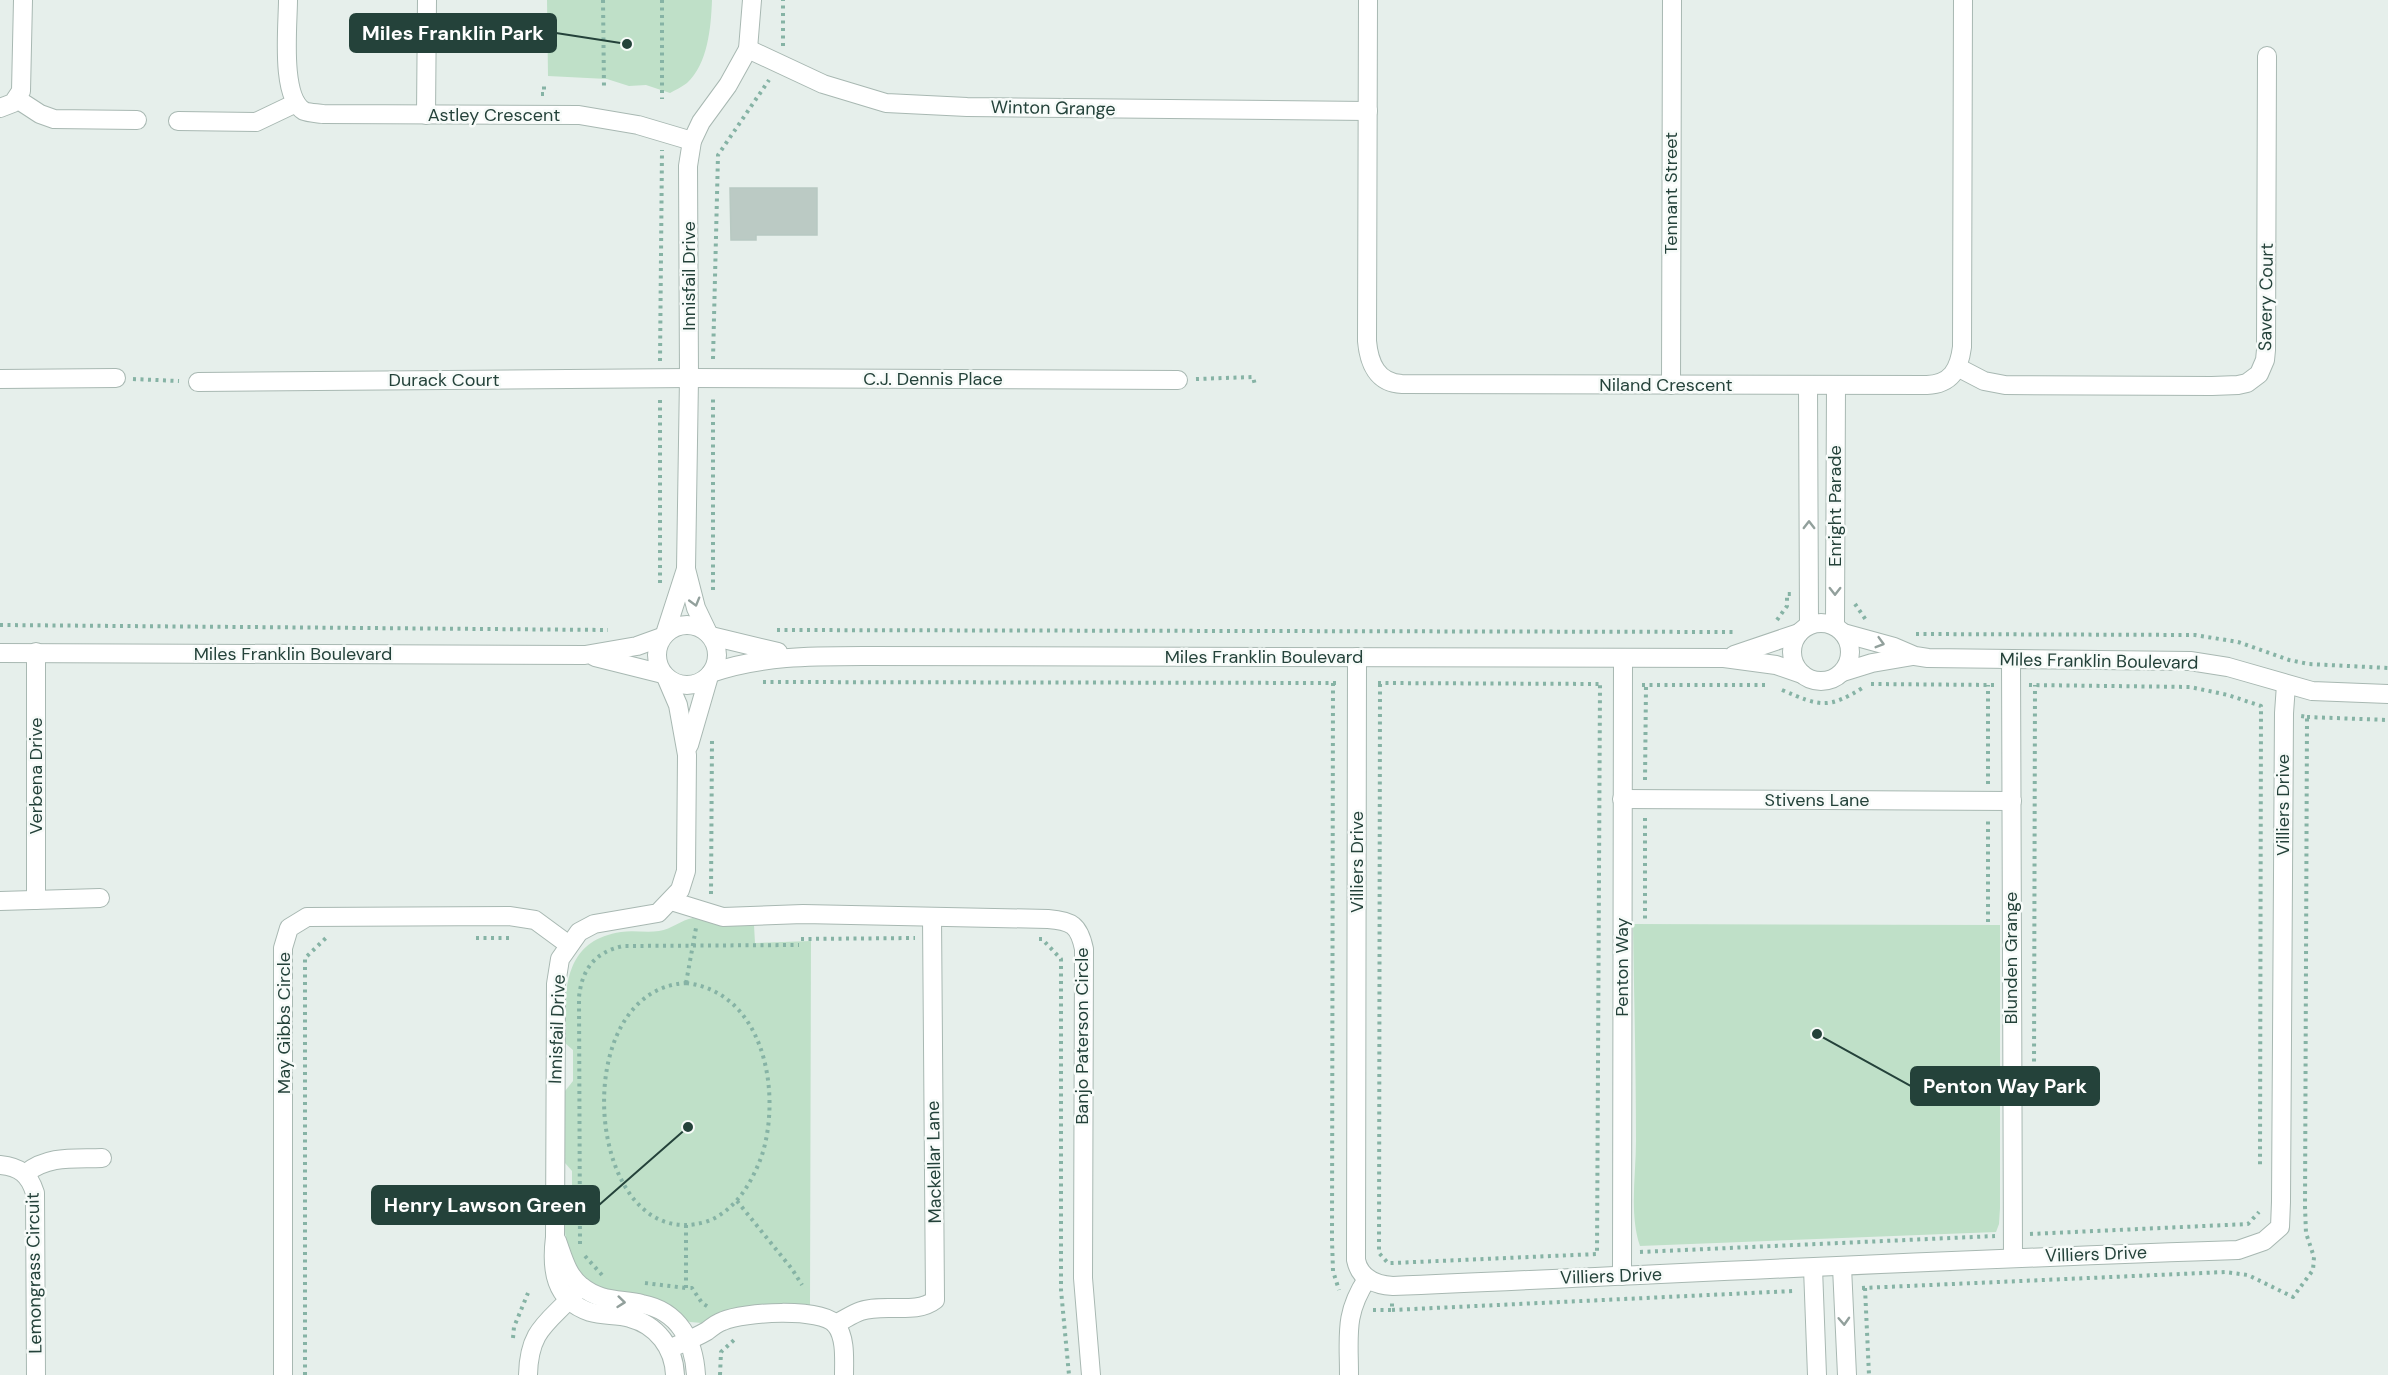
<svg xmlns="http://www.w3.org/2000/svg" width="2388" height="1375" font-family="'DM Sans',sans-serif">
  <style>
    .green { fill: #bfe0c8 }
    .building { fill: #bbcac4; stroke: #b8c9c2; stroke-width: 1.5 }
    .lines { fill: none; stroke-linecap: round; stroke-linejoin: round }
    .minor-casing { stroke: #a8b8b2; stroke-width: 20 }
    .path { stroke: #86b3a5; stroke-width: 4; stroke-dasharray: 3 4.5; stroke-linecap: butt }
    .minor { stroke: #fff; stroke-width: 18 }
    .oneway { stroke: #92a09c }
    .labels { text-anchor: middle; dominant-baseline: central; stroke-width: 5; stroke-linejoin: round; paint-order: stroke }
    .street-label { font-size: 18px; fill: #24423a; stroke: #f7fbf9 }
    .leader { fill: none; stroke: #24423a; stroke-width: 2 }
    .callout-dot { fill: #24423a; stroke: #f7fbf9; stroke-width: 2 }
    .callout { fill: #24423a; stroke: #24423a; stroke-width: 2 }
    .callout-label { font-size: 20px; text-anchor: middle; font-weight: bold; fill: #fff }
  </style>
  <rect width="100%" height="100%" fill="#e6efeb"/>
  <!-- green -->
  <g class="green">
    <path d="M547,0H712C711,27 708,64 687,83C682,87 675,90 670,93L646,85L629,86L607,79L548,76Z"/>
    <path d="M693,918L719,924L754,925L755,943L811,941L810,1306L739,1307L702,1323L690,1322C652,1304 594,1302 572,1261C565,1248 565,1230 564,1215L572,1206V1171L565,1163V1091L573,1081V1050L565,1043C565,996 560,941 621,932C634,930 646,933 659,931C672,929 681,920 693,918Z"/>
    <path d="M1633,924L2000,925V1208L1999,1224L1996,1232L1640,1246C1629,1214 1636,1175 1636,1141C1636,1069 1634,996 1633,924Z"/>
  </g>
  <!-- building -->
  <polygon class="building" points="730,188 817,188 817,235 756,235 756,240 731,240"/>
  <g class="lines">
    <!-- minor casing -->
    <g class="minor-casing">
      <g id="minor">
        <path d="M288,0C288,25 280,97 304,111C309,113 317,113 323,114L579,115L638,125L692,141"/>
        <path d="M1368,0L1367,341C1369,363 1377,383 1402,384L1927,385C1951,384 1959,370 1962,347L1963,0"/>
        <polyline points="748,49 823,84 886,103 967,107 1368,111"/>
        <polyline points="17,99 40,114 54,119 137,120"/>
        <polyline points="0,108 13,103 21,91 23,0"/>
        <polyline points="426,115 427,0"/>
        <polyline points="178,121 256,122 296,103"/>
        <polyline points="1959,368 1984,381 2005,385 2212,386 2238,385 2247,383 2259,374 2265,360 2266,350 2267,56"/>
        <polyline points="0,379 116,378"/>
        <polyline points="198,382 689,378 1178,380"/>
        <polyline points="1671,385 1672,0"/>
        <polyline points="1808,385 1809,625"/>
        <circle cx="1821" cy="652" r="29"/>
        <circle cx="687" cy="655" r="30"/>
        <polyline points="1835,626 1836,385"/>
        <polyline points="708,633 696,608 686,569 689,378 688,166 692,141 701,122 728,85 748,49 752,0"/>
        <polyline points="1843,633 1894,647 1915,656 1928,658 2190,661 2228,667 2312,691 2388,694"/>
        <polyline points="665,634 686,569"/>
        <polyline points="711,636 778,652"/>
        <polyline points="0,653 585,655 637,646 662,637"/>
        <polyline points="1734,655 1799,633"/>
        <polyline points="595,657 663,674"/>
        <path d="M1357,657L1356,1260C1360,1279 1376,1285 1393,1286C1675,1274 1956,1259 2238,1250L2264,1241L2280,1227L2281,1202L2284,713L2286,685"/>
        <polyline points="2011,659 2013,1257"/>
        <polyline points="1843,672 1872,663 1913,656"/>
        <path d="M711,673C760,656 811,656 863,656L1724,658L1776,665L1802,674"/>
        <path d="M666,677L678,705L687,755L686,871L680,890L658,913L594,924L579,932L560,959L556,984L555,1237C551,1269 554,1300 590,1312C603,1316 617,1314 630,1318C657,1325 674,1348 675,1375"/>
        <polyline points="689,745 709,676"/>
        <polyline points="1622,799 2012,801"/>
        <polyline points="36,900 36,652"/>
        <polyline points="0,901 100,898"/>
        <path d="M671,901L723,917L803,914L1048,919C1072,921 1079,925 1084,949L1083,1278L1091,1375"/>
        <path d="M0,1165C20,1167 29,1174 35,1193L36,1375"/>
        <path d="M26,1173C49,1155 74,1159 102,1158"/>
        <path d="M557,1241C563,1257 567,1275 581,1286C600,1302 620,1299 642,1304C679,1311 694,1341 696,1375"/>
        <polyline points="1842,1267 1847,1375"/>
        <polyline points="1813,1268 1817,1375"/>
        <polyline points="1622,1276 1623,658"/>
        <path d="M835,1324C844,1320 852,1314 861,1311C884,1303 916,1315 935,1300L932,917"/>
        <path d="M669,1349C682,1343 695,1338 707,1331C712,1327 717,1323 723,1321C743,1312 822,1307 836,1325C846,1338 844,1360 844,1375"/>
        <polyline points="283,1375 283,948 289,928 307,917 509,916 535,920 569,945"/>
        <path d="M528,1375C529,1328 549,1323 576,1292"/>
        <path d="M1349,1375C1349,1335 1344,1314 1367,1279"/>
      </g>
    </g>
    <!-- path -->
    <g class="path">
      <polyline points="603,0 604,88"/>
      <polyline points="662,0 662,99"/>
      <polyline points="783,46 783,0"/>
      <polyline points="541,94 544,94 544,85"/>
      <polyline points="713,359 718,155 769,80"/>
      <polyline points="660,361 662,150"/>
      <polyline points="133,379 179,381"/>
      <polyline points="1196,379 1253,377 1255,385"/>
      <polyline points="660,583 660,396"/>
      <polyline points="713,590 713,397"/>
      <polyline points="1855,604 1866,620"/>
      <polyline points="1777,620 1787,606 1787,594 1792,594"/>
      <polyline points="0,625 608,630"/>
      <polyline points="777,630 1736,632"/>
      <polyline points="1916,634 2195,635 2238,642 2289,660 2309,664 2388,668"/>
      <polyline points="763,682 1340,683"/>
      <polyline points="1333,683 1332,1240 1333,1271 1339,1290"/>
      <polyline points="1378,683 1601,684"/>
      <polyline points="1380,684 1379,1253 1388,1263 1393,1263 1597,1254 1600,684"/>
      <polyline points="1871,684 1994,685"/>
      <polyline points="1642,685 1766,685"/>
      <polyline points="2029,685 2190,687 2228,695 2261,706 2260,1166"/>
      <path d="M1782,690C1820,706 1827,710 1864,687"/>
      <polyline points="2307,717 2388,720"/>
      <polyline points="1645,780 1646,685"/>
      <polyline points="1988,784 1988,685"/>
      <polyline points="1645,818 1645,921"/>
      <polyline points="711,894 712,740"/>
      <polyline points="1988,922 1988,818"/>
      <polyline points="476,938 513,938"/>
      <polyline points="801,939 915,938"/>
      <polyline points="1039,939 1042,939 1061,959 1061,1290 1069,1375"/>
      <polyline points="686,983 696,928"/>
      <path d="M686,983C764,992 782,1092 762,1155C752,1183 734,1213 705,1222C586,1256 563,990 686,983Z"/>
      <polyline points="2034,1069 2035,685"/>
      <polyline points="737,1201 792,1269 802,1285"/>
      <polyline points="686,1225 686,1288 692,1288 702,1303 710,1308"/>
      <polyline points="2030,1234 2248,1224 2259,1212"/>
      <path d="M580,1244L579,997C582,969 595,952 623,946L799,945"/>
      <polyline points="1640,1252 1995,1236"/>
      <polyline points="585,1256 602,1275"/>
      <polyline points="645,1283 686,1288"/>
      <polyline points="1862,1288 2225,1272 2248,1275 2293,1297 2313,1270 2314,1257 2306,1233 2305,1207 2307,717 2301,716"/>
      <polyline points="1865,1288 1869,1375"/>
      <polyline points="1373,1310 1392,1310 1392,1303"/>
      <polyline points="1392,1310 1793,1291 1793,1294"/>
      <polyline points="513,1338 514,1327 528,1293"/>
      <polyline points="305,1375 305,958 327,937"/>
      <polyline points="720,1375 721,1352 734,1340 732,1337"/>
    </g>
    <!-- minor -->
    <use href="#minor" class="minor"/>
  </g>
  <!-- one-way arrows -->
  <defs><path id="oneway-chevron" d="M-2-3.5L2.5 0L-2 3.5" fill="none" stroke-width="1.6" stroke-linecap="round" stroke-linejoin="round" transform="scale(1.5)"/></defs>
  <g class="oneway">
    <use href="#oneway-chevron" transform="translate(1809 525) rotate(-90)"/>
    <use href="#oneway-chevron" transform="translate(1835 591) rotate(90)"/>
    <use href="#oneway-chevron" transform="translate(695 602) rotate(74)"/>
    <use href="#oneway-chevron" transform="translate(1880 643) rotate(16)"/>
    <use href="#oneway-chevron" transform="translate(621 1302) rotate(6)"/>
    <use href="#oneway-chevron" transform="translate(1844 1321) rotate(87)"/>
  </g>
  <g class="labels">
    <!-- street labels -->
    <g class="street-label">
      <text transform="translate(1053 108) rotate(1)">Winton Grange</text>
      <text x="494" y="115">Astley Crescent</text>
      <text transform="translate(1671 193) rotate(-90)">Tennant Street</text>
      <text transform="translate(689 276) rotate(-90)">Innisfail Drive</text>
      <text transform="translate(2266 297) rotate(-89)">Savery Court</text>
      <text x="933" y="379">C.J. Dennis Place</text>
      <text x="444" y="380">Durack Court</text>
      <text x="1666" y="385">Niland Crescent</text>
      <text transform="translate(1835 506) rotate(-90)">Enright Parade</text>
      <text x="293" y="654">Miles Franklin Boulevard</text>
      <text x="1264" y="657">Miles Franklin Boulevard</text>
      <text transform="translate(2099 661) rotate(1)">Miles Franklin Boulevard</text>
      <text transform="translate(36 776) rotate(-90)">Verbena Drive</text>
      <text x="1817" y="800">Stivens Lane</text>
      <text transform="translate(2283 805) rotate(-90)">Villiers Drive</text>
      <text transform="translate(1357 862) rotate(-90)">Villiers Drive</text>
      <text transform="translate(2011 958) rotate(-90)">Blunden Grange</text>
      <text transform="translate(1622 967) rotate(-90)">Penton Way</text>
      <text transform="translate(284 1023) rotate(-90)">May Gibbs Circle</text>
      <text transform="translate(557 1029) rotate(-88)">Innisfail Drive</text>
      <text transform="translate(1082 1036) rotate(-90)">Banjo Paterson Circle</text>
      <text transform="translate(934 1162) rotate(-91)">Mackellar Lane</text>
      <text transform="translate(2096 1254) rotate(-2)">Villiers Drive</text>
      <text transform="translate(34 1273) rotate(-91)">Lemongrass Circuit</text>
      <text transform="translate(1611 1276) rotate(-2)">Villiers Drive</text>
    </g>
  </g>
  <!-- callouts -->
  <path class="leader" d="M627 44L556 33M1817 1034L1911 1086M688 1127L599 1205"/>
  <g class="callout-dot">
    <circle cx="627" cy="44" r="6"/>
    <circle cx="1817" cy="1034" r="6"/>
    <circle cx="688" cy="1127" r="6"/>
  </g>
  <g class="callout">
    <rect x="350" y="14" width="206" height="38" rx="6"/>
    <rect x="1911" y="1067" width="188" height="38" rx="6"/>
    <rect x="372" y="1186" width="227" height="38" rx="6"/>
  </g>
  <g class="callout-label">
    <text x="453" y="40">Miles Franklin Park</text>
    <text x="2005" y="1093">Penton Way Park</text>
    <text x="485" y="1212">Henry Lawson Green</text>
  </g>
</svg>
